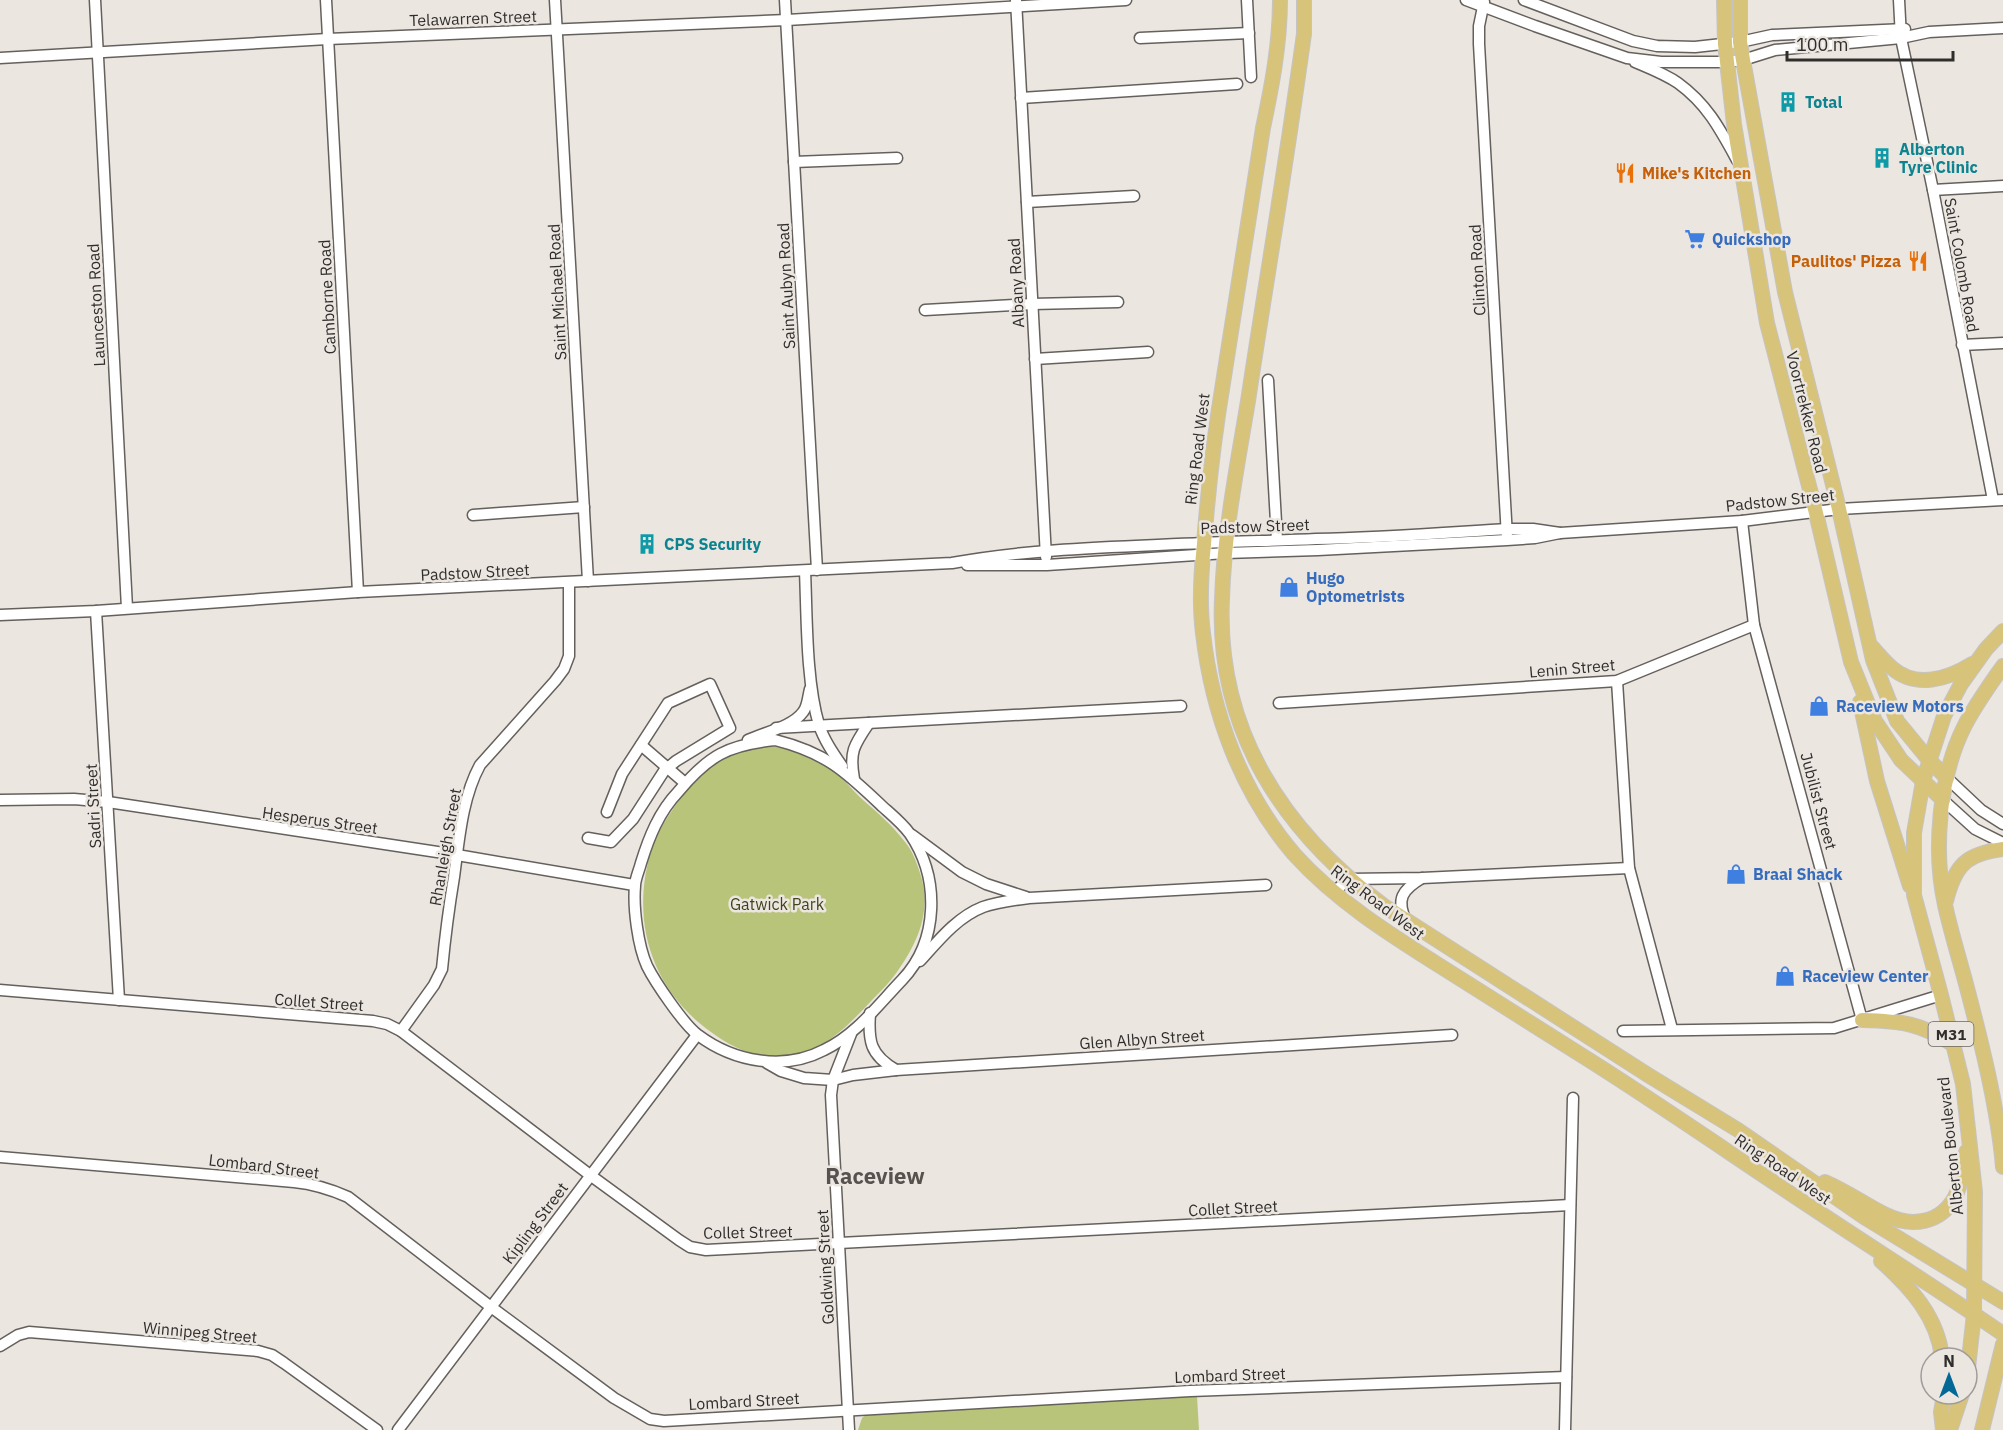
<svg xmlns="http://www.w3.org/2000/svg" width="2003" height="1430" font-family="'IBM Plex Sans',sans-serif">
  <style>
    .green { fill: #b9c47b }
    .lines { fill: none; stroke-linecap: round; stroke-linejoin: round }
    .minor-casing { stroke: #65605c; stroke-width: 13 }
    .major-casing { stroke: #c5c4c4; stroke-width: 16 }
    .minor { stroke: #fff; stroke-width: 10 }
    .major { stroke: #d7c47a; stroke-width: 14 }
    .labels { text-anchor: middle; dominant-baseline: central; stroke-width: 5; stroke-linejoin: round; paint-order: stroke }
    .shield { fill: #ece6e1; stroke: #686562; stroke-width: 1.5 }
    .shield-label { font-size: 15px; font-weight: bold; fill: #302e2c }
    .street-label { font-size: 16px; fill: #302e2c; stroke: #ece6e1 }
    .culture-label { font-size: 16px; font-weight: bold; fill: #0d838f; stroke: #ece6e1; text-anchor: start }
    .food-label { font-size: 16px; font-weight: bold; fill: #c56008; stroke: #ece6e1; text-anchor: start }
    .shop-label { font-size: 16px; font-weight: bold; fill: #366cbe; stroke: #ece6e1; text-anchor: start }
    .park-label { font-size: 16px; fill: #3f441c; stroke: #ece6e1 }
    .district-label { font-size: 22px; font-weight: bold; fill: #57524e; stroke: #ece6e1 }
  </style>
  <rect width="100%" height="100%" fill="#ece6e1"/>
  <!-- green -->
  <g class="green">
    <path d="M771,746C791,750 810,753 827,765C840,774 851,789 863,800C878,813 893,826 905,842C912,850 916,861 919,870C933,908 919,941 897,972C890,982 881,991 873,999C845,1029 821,1055 778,1057C753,1058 730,1046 711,1032C649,988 629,916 653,845C658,831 667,818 675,806C701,766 724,750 771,746Z"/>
    <polygon points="1197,1396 1199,1430 858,1430 862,1418 868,1413"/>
  </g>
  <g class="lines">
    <!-- minor casing -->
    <g class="minor-casing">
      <g id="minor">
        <polyline points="95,0 127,608"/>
        <polyline points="326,0 358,592"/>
        <polyline points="555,0 588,581"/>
        <polyline points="785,0 817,570"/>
        <polyline points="1016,0 1046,557"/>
        <polyline points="1247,0 1251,77"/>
        <polyline points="1466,0 1535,26 1627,58 1661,62 1726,62 1743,60 1775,50 1901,38 1929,32 2003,28"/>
        <polyline points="1524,0 1633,41 1657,46 1695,47 1740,42 1772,35 1905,29"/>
        <polyline points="1899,0 1901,38 1933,190 1993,500"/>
        <polyline points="1484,2 1479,26 1479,44 1507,537"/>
        <polyline points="1140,38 1249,33"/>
        <polyline points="0,58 328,39 787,20 1126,0"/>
        <path d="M1635,62C1649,68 1665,74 1678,83C1707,104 1720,129 1737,160"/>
        <polyline points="1021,98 1237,84"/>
        <polyline points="794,162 897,158"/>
        <polyline points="1933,190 2003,186"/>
        <polyline points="1027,202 1134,196"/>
        <polyline points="925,310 1032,304 1118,302"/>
        <polyline points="1962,345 2003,343"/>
        <polyline points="1035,359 1148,352"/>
        <polyline points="1268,380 1277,540"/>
        <polyline points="473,515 584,507"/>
        <polyline points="1742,521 1754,625 1862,1020"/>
        <polyline points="967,565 1047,565 1226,553 1318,550 1507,540 1535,538 1560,533 1742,521 1839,509 2003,500"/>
        <path d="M805,571C807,617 806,681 819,725C824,740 833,753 842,766"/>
        <polyline points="96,611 119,1000"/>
        <path d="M0,615L96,611L358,592L952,563C1034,548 1118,547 1202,543C1240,541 1277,541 1316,539C1379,538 1443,533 1507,529H1533L1560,533"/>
        <polyline points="1617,681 1629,868 1672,1029"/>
        <polyline points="1279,703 1617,681 1754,625"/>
        <polyline points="776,728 1181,706"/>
        <path d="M748,740C765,732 792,727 803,712C808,706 808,696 810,689"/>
        <path d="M775,740C827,753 846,772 883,807C892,815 903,824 910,834C940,878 939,941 902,980C878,1005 856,1035 824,1050C784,1071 734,1062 698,1035C684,1025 655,982 647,966C638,946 633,908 635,886C635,879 639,871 641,863C649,837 659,812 678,792C709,755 728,745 775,740Z"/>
        <polyline points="641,745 685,783"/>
        <polyline points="1947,778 1981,810 2003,824"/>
        <path d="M854,779C849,752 854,745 869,723"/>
        <polyline points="0,800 74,799 108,802 457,855 634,885"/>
        <polyline points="1943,800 1975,829 2003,843"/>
        <polyline points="912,835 962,872 986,884 1026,897"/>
        <polyline points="588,838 611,842 633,819 664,771 676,761 730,728 710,684 668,703 622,774 607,812"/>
        <polyline points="1334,892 1349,879 1422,878 1629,868"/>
        <path d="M1406,921C1396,899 1402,890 1422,878"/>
        <path d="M920,961C938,941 957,917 983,907C997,902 1014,900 1029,898L1266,885"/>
        <polyline points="0,990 373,1021 387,1024 401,1031 590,1175 679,1240 690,1247 706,1250 1570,1205"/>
        <path d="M870,1013C868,1041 870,1055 896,1070"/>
        <path d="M401,1031L434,985L442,969C445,938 449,907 454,877C459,840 462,798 480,765L555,681L564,669L569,656V583"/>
        <polyline points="1623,1031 1834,1028 1941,995"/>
        <polyline points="767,1063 781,1071 804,1078 833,1080 853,1075 896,1070 1452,1035"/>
        <path d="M0,1157L294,1182C314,1184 330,1189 348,1197L491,1307L614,1398L650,1419L664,1421L1190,1391L1566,1377"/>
        <polyline points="0,1346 18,1335 29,1332 258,1351 272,1355 284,1363 377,1430"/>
        <polyline points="398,1430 697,1035"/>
        <polyline points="849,1430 831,1095 833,1080 851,1034"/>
        <polyline points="1565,1430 1573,1098"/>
      </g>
    </g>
    <!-- major casing -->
    <g class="major-casing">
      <g id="major">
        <path d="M1280,0C1280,44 1272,85 1263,128C1250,213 1236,298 1223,383C1214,437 1208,490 1204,544C1201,573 1199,603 1203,633C1212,713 1241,792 1294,854C1337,902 1394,937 1448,971C1491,998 1535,1026 1578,1053C1658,1103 1735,1157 1814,1209C1877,1251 1941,1291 2003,1334"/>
        <path d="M1304,0V34L1297,83C1282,189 1264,295 1248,401C1237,467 1224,533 1222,599C1216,730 1283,831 1384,906L1648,1075L1738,1130L1864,1217L2003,1302"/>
        <polyline points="1724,0 1725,44 1734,124 1767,323 1816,513 1851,662 1875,721 1901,760 1943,800"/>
        <polyline points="1740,0 1740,42 1743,60 1785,292 1839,509 1873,660 1897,721 1929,760 1947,778"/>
        <path d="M1872,647C1878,654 1885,662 1892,668C1916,689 1948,679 1972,664"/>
        <path d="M2003,666C1989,686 1975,705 1964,727C1939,777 1933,851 1945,905C1951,932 1959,958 1966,984C1981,1041 1998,1108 2003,1167"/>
        <polyline points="1860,702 1877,781 1910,886"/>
        <path d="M1946,901C1955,865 1966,854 2003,849"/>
        <path d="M1862,1020C1901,1021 1921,1023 1954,1045"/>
        <path d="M1825,1182C1846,1191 1866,1205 1886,1215C1912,1228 1941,1223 1955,1197C1962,1184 1963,1166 1966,1152"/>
        <path d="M1881,1261C1910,1287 1938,1317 1942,1358"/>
        <polyline points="1967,1377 1974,1314 1975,1192 1963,1084 1941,995 1914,895 1914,833 1923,781 1944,716 1961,684 1986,649 2003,631"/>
        <polyline points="1943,1430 1941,1412 1944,1394"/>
        <polyline points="1950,1430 1962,1394"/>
        <polyline points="1982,1430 2003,1344"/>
      </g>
    </g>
    <!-- minor -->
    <use href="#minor" class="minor"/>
    <!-- major -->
    <use href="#major" class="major"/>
  </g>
  <!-- icons -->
  <defs>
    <g id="building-bare" transform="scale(1.62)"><path d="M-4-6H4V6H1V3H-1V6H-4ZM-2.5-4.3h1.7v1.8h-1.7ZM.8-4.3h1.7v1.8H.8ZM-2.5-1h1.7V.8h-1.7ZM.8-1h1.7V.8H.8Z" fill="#0f9aa8" stroke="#ece6e1" stroke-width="2.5" paint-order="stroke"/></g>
    <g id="restaurant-bare" transform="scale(1.62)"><path d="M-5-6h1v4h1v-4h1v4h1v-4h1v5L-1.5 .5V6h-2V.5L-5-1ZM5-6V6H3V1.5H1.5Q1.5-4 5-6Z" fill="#e8710a" stroke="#ece6e1" stroke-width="2.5" paint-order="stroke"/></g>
    <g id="supermarket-bare" transform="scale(1.62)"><path d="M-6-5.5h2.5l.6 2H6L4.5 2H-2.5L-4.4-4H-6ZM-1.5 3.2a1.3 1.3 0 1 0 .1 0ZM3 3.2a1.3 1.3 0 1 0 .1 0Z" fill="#3f7fe0" stroke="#ece6e1" stroke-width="2.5" paint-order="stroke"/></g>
    <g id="shop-bare" transform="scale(1.62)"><path d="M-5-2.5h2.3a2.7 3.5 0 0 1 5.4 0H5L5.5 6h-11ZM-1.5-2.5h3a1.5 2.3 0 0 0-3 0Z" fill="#3f7fe0" stroke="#ece6e1" stroke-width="2.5" paint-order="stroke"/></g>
  </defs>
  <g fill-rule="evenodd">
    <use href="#building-bare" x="1788" y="102"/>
    <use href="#building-bare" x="1882" y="158"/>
    <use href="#restaurant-bare" x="1625" y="173"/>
    <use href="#supermarket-bare" x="1695" y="239"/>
    <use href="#restaurant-bare" x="1918" y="261"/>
    <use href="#building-bare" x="647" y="544"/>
    <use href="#shop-bare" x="1289" y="587"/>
    <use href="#shop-bare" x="1819" y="706"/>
    <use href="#shop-bare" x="1736" y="874"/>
    <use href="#shop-bare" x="1785" y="976"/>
  </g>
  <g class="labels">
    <!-- shield labels -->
    <rect class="shield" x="1928.5" y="1022" width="45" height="24" rx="4.5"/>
    <g class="shield-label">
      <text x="1951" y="1034">M31</text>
    </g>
    <!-- street labels -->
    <g class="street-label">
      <text transform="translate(473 18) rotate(-2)">Telawarren Street</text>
      <text transform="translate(1962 265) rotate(80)">Saint Colomb Road</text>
      <text transform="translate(1477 270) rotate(-93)">Clinton Road</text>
      <text transform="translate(1016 283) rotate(-93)">Albany Road</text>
      <text transform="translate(786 286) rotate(-93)">Saint Aubyn Road</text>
      <text transform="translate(557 292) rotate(-93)">Saint Michael Road</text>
      <text transform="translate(327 297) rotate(-93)">Camborne Road</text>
      <text transform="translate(96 305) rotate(-93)">Launceston Road</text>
      <text transform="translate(1807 412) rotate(76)">Voortrekker Road</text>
      <text transform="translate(1197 449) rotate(-83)">Ring Road West</text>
      <text transform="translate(1780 500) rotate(-6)">Padstow Street</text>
      <text transform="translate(1255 526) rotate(-2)">Padstow Street</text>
      <text transform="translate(475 572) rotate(-3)">Padstow Street</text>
      <text transform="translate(1572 668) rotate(-5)">Lenin Street</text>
      <text transform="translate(1819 801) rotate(75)">Jubilist Street</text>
      <text transform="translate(93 806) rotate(-93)">Sadri Street</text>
      <text transform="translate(320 820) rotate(8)">Hesperus Street</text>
      <text transform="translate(445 847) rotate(-80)">Rhanleigh Street</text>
      <text transform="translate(1378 902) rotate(37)">Ring Road West</text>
      <text transform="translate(319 1002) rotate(4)">Collet Street</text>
      <text transform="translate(1142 1039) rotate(-4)">Glen Albyn Street</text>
      <text transform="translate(1950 1146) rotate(-96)">Alberton Boulevard</text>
      <text transform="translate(264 1166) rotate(7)">Lombard Street</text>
      <text transform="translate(1783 1169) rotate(34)">Ring Road West</text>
      <text transform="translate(1233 1208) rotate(-3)">Collet Street</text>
      <text transform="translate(535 1223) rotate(-53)">Kipling Street</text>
      <text transform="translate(748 1232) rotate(-1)">Collet Street</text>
      <text transform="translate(825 1267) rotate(-93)">Goldwing Street</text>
      <text transform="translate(200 1332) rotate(5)">Winnipeg Street</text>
      <text transform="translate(1230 1375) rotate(-2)">Lombard Street</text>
      <text transform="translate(744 1401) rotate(-3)">Lombard Street</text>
    </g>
    <!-- culture labels -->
    <g class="culture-label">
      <text x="1805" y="102">Total</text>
      <text x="1899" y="149">Alberton<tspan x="1899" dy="18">Tyre Clinic</tspan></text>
      <text x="664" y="544">CPS Security</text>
    </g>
    <!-- food labels -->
    <g class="food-label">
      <text x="1642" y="173">Mike's Kitchen</text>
      <text x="1901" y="261" text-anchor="end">Paulitos' Pizza</text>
    </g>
    <!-- shop labels -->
    <g class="shop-label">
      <text x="1712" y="239">Quickshop</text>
      <text x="1306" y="578">Hugo<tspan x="1306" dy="18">Optometrists</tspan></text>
      <text x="1836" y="706">Raceview Motors</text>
      <text x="1753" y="874">Braai Shack</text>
      <text x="1802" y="976">Raceview Center</text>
    </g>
    <!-- park labels -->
    <g class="park-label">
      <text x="777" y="904">Gatwick Park</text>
    </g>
    <!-- district labels -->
    <g class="district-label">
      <text x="875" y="1175">Raceview</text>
    </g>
  </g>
  <!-- north arrow -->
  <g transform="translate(1949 1376)"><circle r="28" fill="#ece6e1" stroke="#a19c99" stroke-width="1.5"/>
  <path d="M0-4.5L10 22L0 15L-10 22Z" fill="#046897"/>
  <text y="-9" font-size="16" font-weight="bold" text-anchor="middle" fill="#302e2c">N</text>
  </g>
  <!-- scale -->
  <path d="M1787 51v9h166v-9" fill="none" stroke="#302e2c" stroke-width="3"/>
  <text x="1796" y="51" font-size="18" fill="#302e2c" stroke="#ece6e1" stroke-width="4.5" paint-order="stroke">100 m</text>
</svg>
